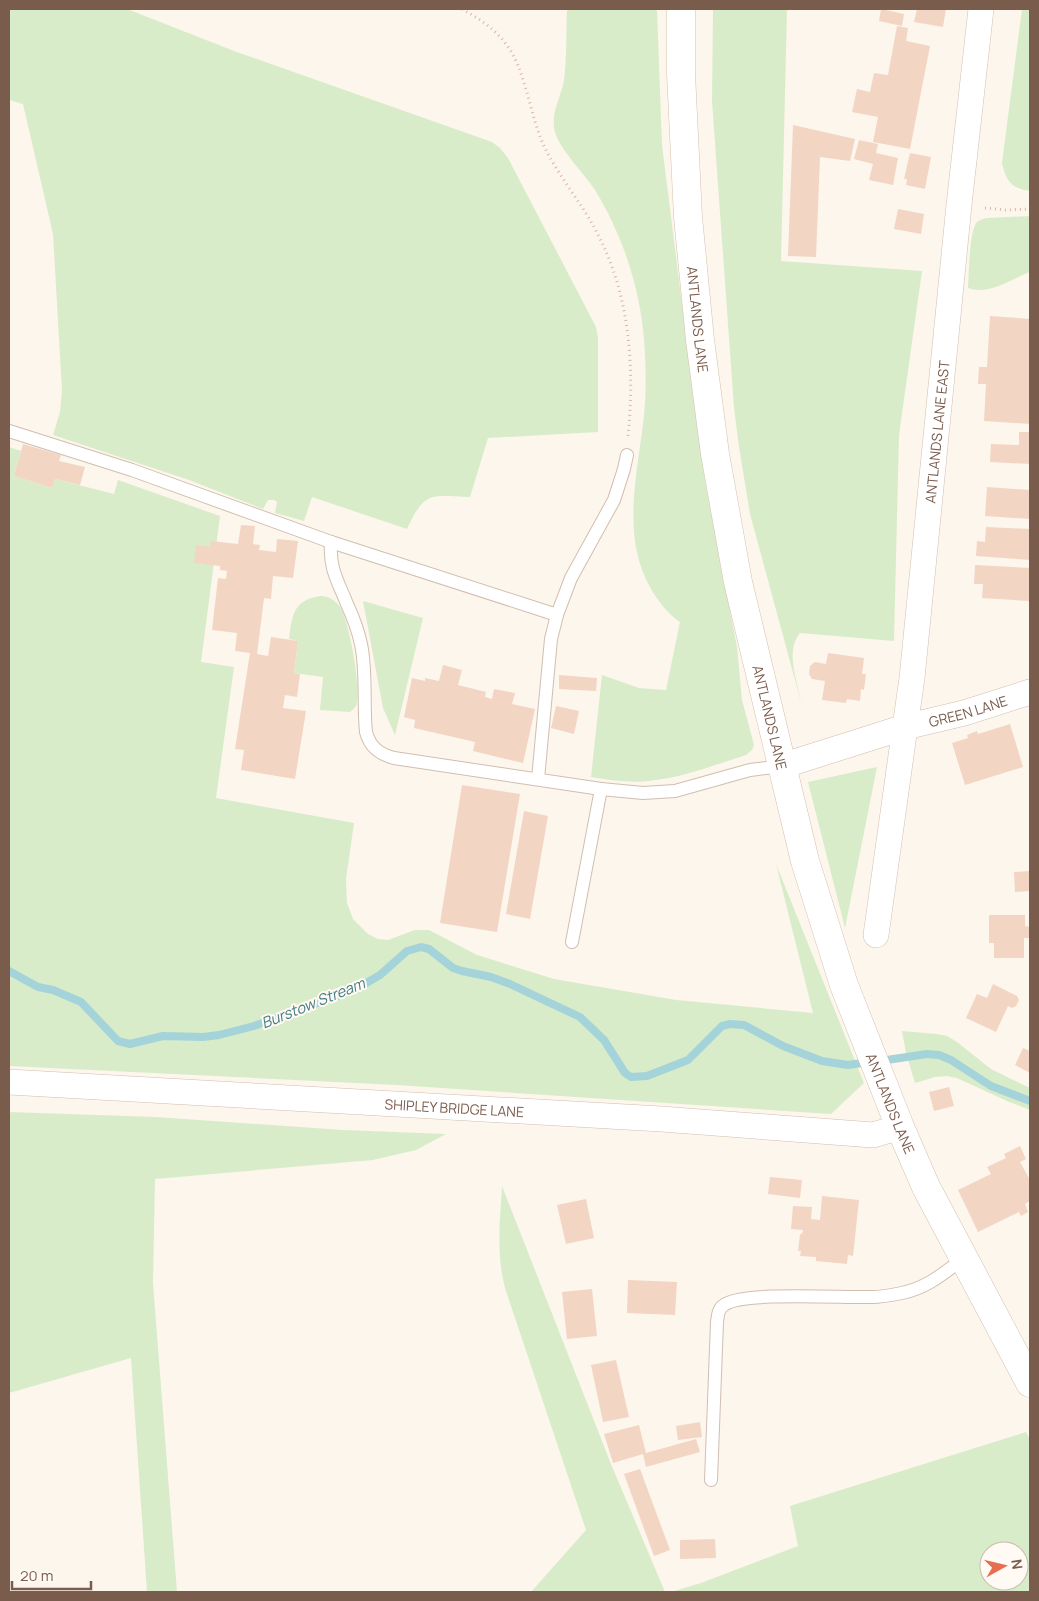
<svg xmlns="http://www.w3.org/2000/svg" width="1039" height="1601" font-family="Manrope,sans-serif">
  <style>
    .green { fill: #d8ecc9; fill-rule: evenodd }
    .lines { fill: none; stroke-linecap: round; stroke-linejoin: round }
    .stream { stroke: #a5d3da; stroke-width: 8 }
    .building { fill: #f3d5c3 }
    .service-casing { stroke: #d1beb0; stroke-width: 14 }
    .minor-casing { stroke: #d1beb0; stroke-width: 26 }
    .secondary-casing { stroke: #d6c0b0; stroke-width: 29 }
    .path { stroke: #d9b8a5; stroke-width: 3; stroke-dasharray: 1 4; stroke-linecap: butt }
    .service { stroke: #fff; stroke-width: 12 }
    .minor { stroke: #fff; stroke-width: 25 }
    .secondary { stroke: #fff; stroke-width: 28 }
    .labels { text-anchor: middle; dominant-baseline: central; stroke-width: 4; stroke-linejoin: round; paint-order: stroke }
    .street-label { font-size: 14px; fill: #7a5c4d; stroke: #fffaf3 }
    .water-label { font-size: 15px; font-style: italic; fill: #437c86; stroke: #fffaf3 }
  </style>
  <rect width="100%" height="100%" fill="#fdf6ec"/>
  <!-- green -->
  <g class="green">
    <path d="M9,9H127L234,51L492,142L500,148L508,158L596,327L598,338V432L488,438L470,497C431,496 425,490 407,529L312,497L304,521L275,513L277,502L274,500H268L263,509L189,480L53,435L60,412L62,390L53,234L23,104L9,100Z"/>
    <path d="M567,9H657L662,145L694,400L706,487L737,647L742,700L754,745L752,750L746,755C714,765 682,778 648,781C629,783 610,780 591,777L602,675L639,688L666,690L680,622C668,614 658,601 651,589C620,535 638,473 644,415C646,395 646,375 645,355C643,297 625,239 595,190C584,173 560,150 555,132C550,113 561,98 564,80C567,57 566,32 567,9Z"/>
    <path d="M713,9H787L781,261L922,271L899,435L894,641L800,633C785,651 797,680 801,702L750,514L739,447L734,408L712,101Z"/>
    <path d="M1022,9H1030V191C1011,189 1006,180 1002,163Z"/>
    <path d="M1030,216V272C1011,279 988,296 968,288C969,273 969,235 976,223C979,220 983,219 987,218Z"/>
    <polygon points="9,447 21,451 14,476 52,488 55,479 114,494 118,480 220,516 201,662 234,667 216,798 354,823 346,879 347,903 353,919 368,934 378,939 388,940 415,930 429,930 477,955 554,979 676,1000 813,1013 776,864 864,1083 831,1114 397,1085 9,1066"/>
    <path d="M320,596C329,596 335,600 340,607C349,620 361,687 357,703C356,708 353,709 350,712L320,710L323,677L294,673L298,641L289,639C292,616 293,600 320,596Z"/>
    <polygon points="363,601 423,618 395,735 383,708"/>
    <polygon points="877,767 845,928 808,782"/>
    <polygon points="902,1031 937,1034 947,1036 957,1042 991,1069 1030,1088 1030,1110 1007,1101 957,1078 947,1076 935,1077 915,1083 906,1053"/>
    <polygon points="9,1112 156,1117 343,1130 446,1134 416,1150 373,1160 155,1179 153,1283 177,1592 147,1592 131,1358 9,1393"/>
    <path d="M502,1186L611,1464L665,1592H531L586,1530L505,1288C496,1254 500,1221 502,1186Z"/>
    <path d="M1026,1432L1030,1440V1592H671L701,1583L798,1546L790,1506ZM989,1551H1019V1581H989Z"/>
  </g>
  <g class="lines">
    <!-- stream -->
    <g class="stream">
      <polyline points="9,971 38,987 53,990 81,1002 118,1041 130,1044 163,1036 203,1037 219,1035 254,1026 356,989 380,975 407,951 421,947 429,949 453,968 462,971 491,977 510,984 580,1017 604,1040 625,1073 631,1077 647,1076 688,1060 722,1026 730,1024 744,1025 783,1046 822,1061 848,1065 869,1062"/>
      <polyline points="880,1061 927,1054 939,1055 951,1060 991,1086 1030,1101"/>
    </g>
  </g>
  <!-- building -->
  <g class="building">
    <polygon points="881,9 904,14 902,26 879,21"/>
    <polygon points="917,9 946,9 943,27 914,22"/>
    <polygon points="897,26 908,28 906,41 930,46 910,149 873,142 878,117 852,112 857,89 870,92 874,73 888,75"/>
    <polygon points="793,125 855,139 850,161 820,157 816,257 788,256"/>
    <polygon points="859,140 878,144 876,153 898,158 893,185 869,180 873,164 854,159"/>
    <polygon points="910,153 931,157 925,189 906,185 907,179 904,179"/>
    <polygon points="898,209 924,214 921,234 894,229"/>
    <polygon points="990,316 1030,319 1030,424 984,421 986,384 978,384 979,367 987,367"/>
    <polygon points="1019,432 1030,432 1030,464 990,462 991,444 1019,445"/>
    <polygon points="23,444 61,455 59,461 85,467 80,485 55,479 52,488 14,476"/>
    <polygon points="987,487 1030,490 1030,519 985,516"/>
    <polygon points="241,525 255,526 253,544 260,545 259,550 276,552 277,539 298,541 293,578 273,576 271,599 264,598 257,654 268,656 271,637 298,641 294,673 300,674 297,697 285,695 283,708 306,711 295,779 241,770 244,750 235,749 250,653 235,651 237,633 212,630 218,578 226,579 227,571 220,570 220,566 194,563 196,545 210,547 211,541 238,544"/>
    <polygon points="986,527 1030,529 1030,560 976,556 977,541 985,542"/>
    <polygon points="975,565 1030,568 1029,601 982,598 983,584 974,584"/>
    <polygon points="828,653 864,658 862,674 866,674 864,690 861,689 860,701 847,699 846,703 822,700 825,681 812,679 809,674 810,666 815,662 826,664"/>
    <polygon points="443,665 462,670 458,685 486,692 485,697 492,699 494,689 515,693 512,704 535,709 523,763 473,751 475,742 414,728 415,720 404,717 412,678 425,681 425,678 439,681"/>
    <polygon points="559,675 597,678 596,691 559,689"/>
    <polygon points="556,706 579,711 574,734 551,728"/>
    <polygon points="1010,724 1023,767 965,785 952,743 968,738 967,735 977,731 978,734"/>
    <polygon points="462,785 520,794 497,932 440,923"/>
    <polygon points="524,811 548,816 530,919 506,914"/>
    <polygon points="1030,871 1030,891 1015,892 1014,872"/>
    <polygon points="989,915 1025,915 1025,926 1030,927 1030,938 1024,938 1024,958 994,958 994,943 989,943"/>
    <polygon points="993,984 1017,996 1019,1000 1016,1006 1012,1008 1008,1006 996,1032 966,1018 977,994 987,998"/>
    <polygon points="1023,1048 1030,1051 1030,1073 1015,1065"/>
    <polygon points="949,1087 954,1106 934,1111 929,1092"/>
    <polygon points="1020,1146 1026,1159 1020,1162 1030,1180 1030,1201 1025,1204 1028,1212 1021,1216 1019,1212 978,1232 958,1190 991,1174 987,1167 1006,1158 1004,1154"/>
    <polygon points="770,1177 802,1180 800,1198 768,1194"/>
    <polygon points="822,1196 859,1200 853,1256 848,1255 847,1264 816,1261 816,1257 800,1256 801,1251 798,1251 800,1234 802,1234 803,1230 791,1229 793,1206 812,1207 811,1219 820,1220"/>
    <polygon points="586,1199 594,1238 566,1244 557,1205"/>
    <polygon points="628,1280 677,1282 675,1315 627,1313"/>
    <polygon points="592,1289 597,1336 567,1339 562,1292"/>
    <polygon points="616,1360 629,1417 603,1422 591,1365"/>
    <polygon points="700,1422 702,1437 678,1440 676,1426"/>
    <polygon points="639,1425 646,1453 696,1439 700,1452 646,1467 643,1454 613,1463 604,1434"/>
    <polygon points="640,1469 670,1550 654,1556 624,1474"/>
    <polygon points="715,1539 716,1558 680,1559 680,1540"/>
  </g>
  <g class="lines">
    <!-- service casing -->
    <g class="service-casing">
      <g id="service">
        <path d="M9,431L132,470L331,542C329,569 338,581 347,604C353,617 358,630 361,644C367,673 363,703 366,732C370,747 379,754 394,758L601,789"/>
        <polyline points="331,542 557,615 571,578 614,500 624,469 627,455"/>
        <polyline points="538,779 551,639 557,615"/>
        <polyline points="572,942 601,789 643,793 675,791 750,770 782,766"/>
        <path d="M711,1480L717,1322C718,1315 718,1309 724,1305C742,1291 844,1298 872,1297C882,1297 892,1295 902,1293C927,1288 944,1273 964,1258"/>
      </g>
    </g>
    <!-- minor casing -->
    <g class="minor-casing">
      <g id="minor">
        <path id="s1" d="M782,766L905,727L912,678L959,205L981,9"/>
        <path id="s2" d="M876,935L905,727L964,713L1030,692"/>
        <path id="s3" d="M9,1082L661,1119L873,1135L900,1127"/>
      </g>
    </g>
    <!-- secondary casing -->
    <g class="secondary-casing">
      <g id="secondary">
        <path id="s4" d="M681,9V74L688,217L700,340L715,454L738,582L805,861L844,985L900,1127L926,1187L1030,1383"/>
      </g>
    </g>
    <!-- path -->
    <g class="path">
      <path d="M462,9C478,18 494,28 506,44C526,70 530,116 544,146C558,175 579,200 594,227C630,292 635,365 628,437"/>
      <polyline points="985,208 1005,210 1030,209"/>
    </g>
    <!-- service -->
    <use href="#service" class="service"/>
    <!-- minor -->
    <use href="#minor" class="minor"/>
    <!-- secondary -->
    <use href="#secondary" class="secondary"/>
  </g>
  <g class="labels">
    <!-- street labels -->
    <g class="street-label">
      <text stroke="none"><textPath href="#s4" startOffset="311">ANTLANDS LANE</textPath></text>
      <text stroke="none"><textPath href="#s1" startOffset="426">ANTLANDS LANE EAST</textPath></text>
      <text stroke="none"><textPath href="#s2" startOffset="275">GREEN LANE</textPath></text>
      <text stroke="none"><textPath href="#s4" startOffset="716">ANTLANDS LANE</textPath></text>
      <text stroke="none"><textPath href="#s4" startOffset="1121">ANTLANDS LANE</textPath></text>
      <text stroke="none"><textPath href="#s3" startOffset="446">SHIPLEY BRIDGE LANE</textPath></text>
    </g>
    <!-- water labels -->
    <g class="water-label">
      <text transform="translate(313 1003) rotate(-22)">Burstow Stream</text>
    </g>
  </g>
  <!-- border -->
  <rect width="1039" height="1601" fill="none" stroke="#7a5c4d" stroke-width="20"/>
  <!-- north arrow -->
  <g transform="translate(1004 1566) rotate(82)"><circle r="24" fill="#fffaf3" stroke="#cabbb1"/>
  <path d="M0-4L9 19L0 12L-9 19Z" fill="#e76f51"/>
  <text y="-8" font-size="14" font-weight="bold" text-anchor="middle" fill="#7a5c4d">N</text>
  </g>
  <!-- scale -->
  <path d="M12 1581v8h79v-8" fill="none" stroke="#7a5c4d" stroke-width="2.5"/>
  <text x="20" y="1581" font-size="15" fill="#7a5c4d" stroke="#fffaf3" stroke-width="4" paint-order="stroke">20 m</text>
</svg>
